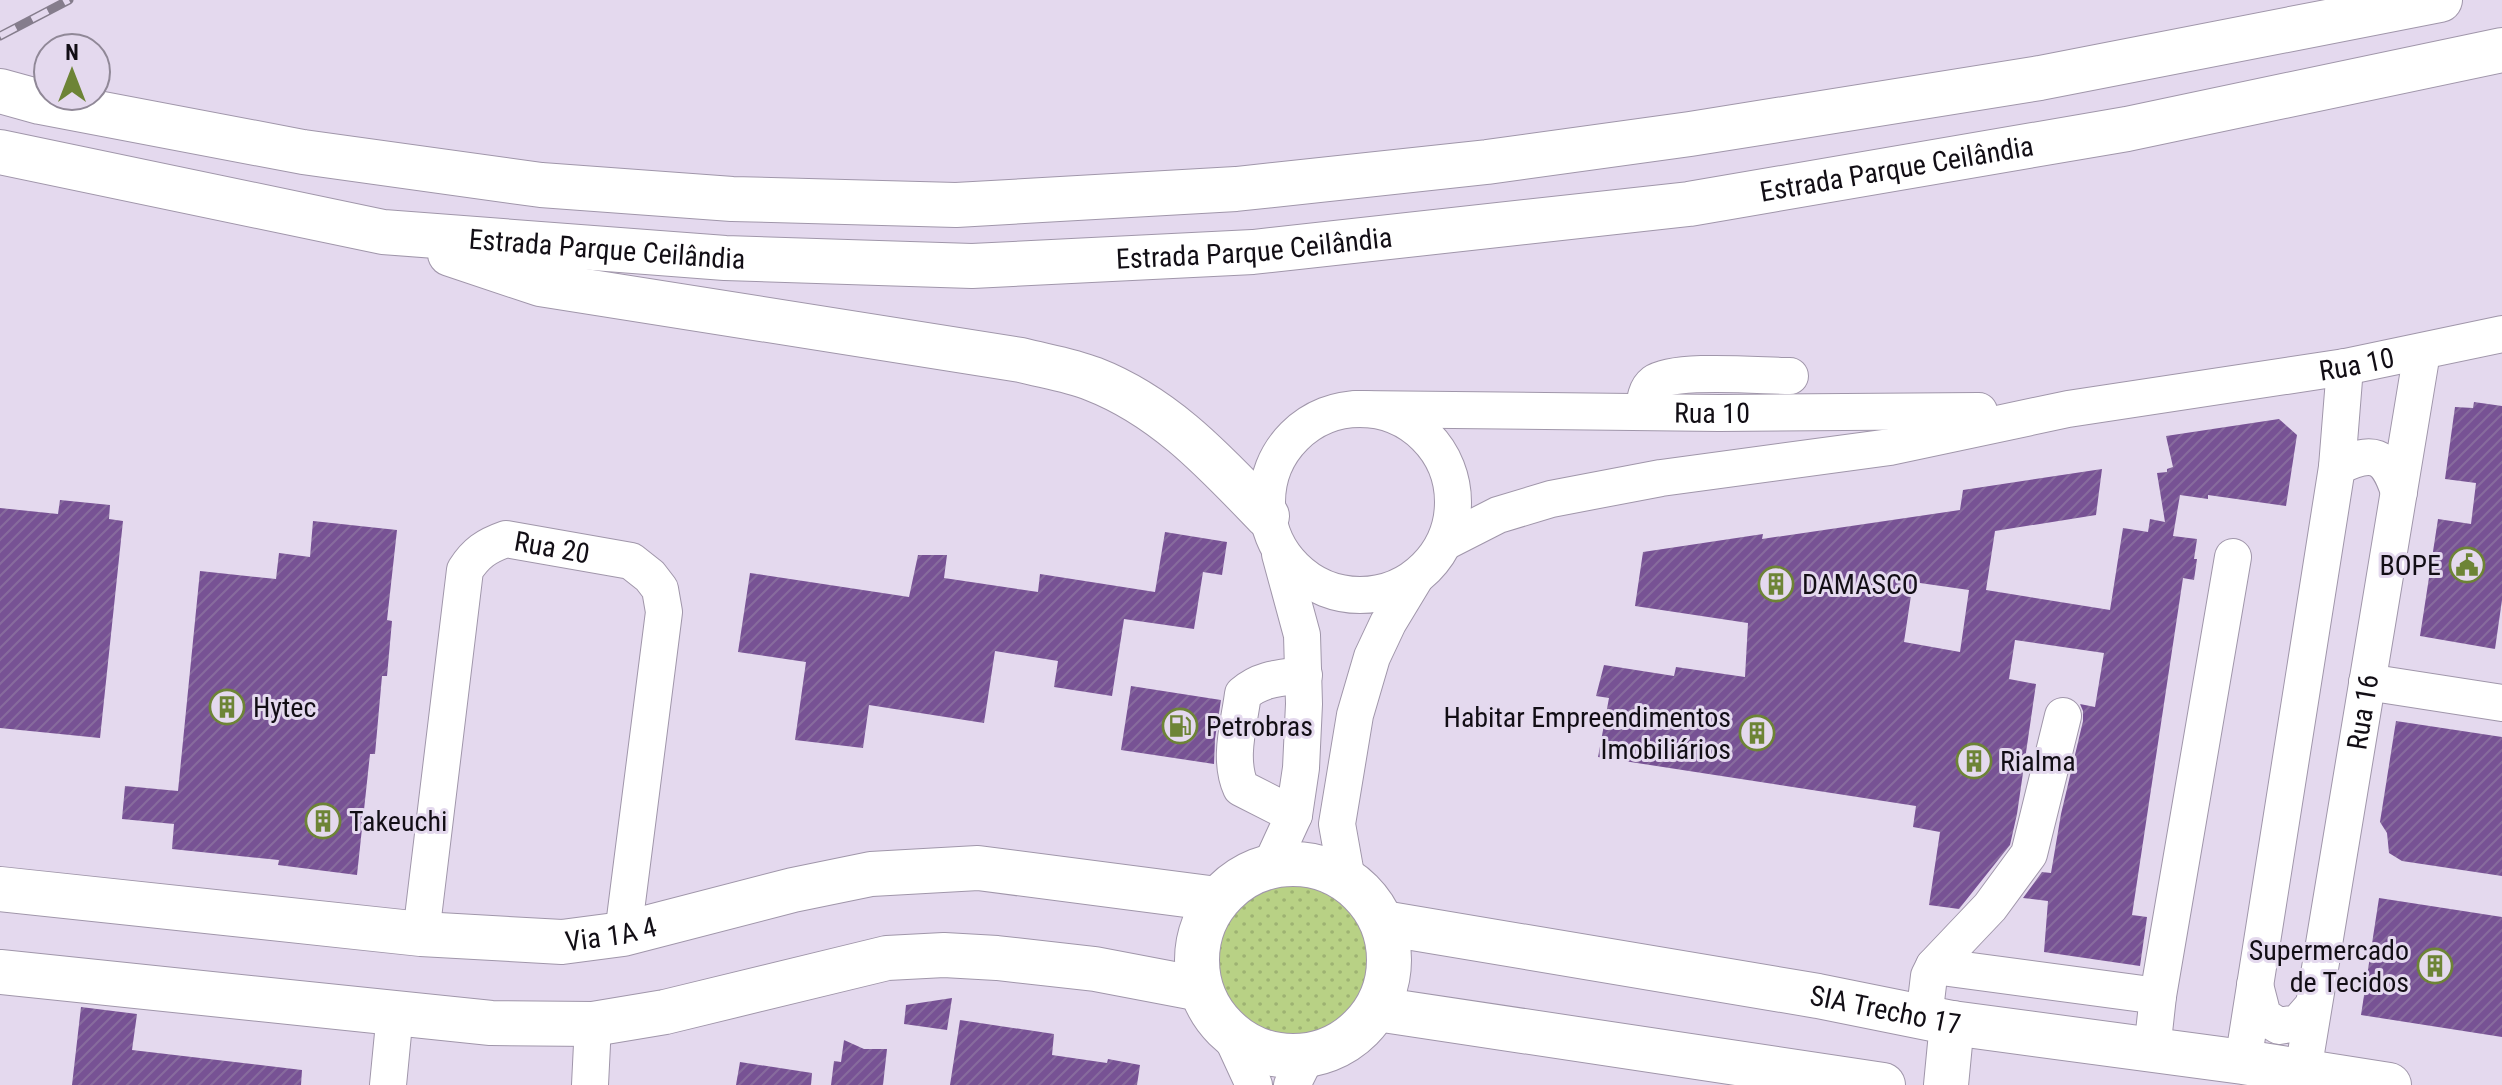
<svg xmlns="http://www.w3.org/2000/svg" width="2502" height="1085" font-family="'Roboto Condensed',sans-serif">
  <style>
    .grass { fill: url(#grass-dots) }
    .building { fill: url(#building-hatch); fill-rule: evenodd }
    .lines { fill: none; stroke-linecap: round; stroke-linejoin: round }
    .minor-casing { stroke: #a096aa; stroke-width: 38 }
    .major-casing { stroke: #a096aa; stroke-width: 46 }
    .highway-casing { stroke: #a096aa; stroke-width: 46 }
    .minor { stroke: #fff; stroke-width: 36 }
    .major { stroke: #fff; stroke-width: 44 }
    .highway { stroke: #fff; stroke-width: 44 }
    .rail-casing { stroke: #857d8c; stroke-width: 9 }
    .rail { stroke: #e4d9ee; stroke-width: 6; stroke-dasharray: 18; stroke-linecap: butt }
    .labels { text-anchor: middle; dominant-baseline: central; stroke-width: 6; stroke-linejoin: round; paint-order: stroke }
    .street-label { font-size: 28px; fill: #120e15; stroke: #e4d9ee }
    .poi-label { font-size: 28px; fill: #120e15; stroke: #e4d9ee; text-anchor: start }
  </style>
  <defs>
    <pattern id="grass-dots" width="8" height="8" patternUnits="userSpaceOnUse" patternTransform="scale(2)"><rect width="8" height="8" fill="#b8d185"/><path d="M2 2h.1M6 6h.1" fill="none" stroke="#9db272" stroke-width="1.8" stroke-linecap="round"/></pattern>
    <pattern id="building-hatch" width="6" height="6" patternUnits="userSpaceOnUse" patternTransform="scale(2)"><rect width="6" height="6" fill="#775294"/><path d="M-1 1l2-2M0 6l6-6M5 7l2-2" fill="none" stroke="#876b9d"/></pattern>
  </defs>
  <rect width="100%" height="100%" fill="#e4d9ee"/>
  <!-- grass -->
  <circle class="grass" cx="1294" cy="959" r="84"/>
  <!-- building -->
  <g class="building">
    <polygon points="2474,402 2502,406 2502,600 2495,649 2420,636 2438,519 2471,524 2476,483 2445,479 2455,407 2473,408"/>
    <path d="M2279,419L2297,435L2286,506L2208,495V499L2180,495L2173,536L2197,539L2194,559H2197L2194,580L2183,578L2132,915L2147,917L2140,966L2044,952L2048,901L2023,898L2042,872L2051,873L2061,814L2083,721V711L2080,704L2095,707L2104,653L2015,640L2009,679L2036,684L2017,814L2010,845L1959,909L1929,905L1940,832L1913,827L1916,806L1598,757L1609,698L1596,696L1604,665L1674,676L1676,667L1745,677L1748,623L1635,606L1643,552L1763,534L1762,539L1960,510L1963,490L2102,469L2096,515L1995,531L1986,590L2110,610L2123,528L2148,532L2150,519L2165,522L2157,473L2167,472V469L2173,467L2166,436ZM1913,582L1969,590L1960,652L1904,642Z"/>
    <polygon points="60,500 110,505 109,519 123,521 100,738 0,728 0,508 58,514"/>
    <polygon points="313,521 397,530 387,620 392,621 387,676 382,676 375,754 370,754 357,875 278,865 279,860 172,849 174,824 122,819 125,786 178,791 200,571 276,579 279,553 310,557"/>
    <polygon points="1165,532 1227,542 1222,575 1203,572 1194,629 1124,619 1112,696 1054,687 1058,661 995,651 984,723 869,705 863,748 795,740 806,662 738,652 750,573 909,597 918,555 947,555 944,578 1038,592 1040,574 1155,592"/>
    <polygon points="1131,686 1221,700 1215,739 1214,764 1121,750"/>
    <polygon points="2396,721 2502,737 2502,876 2402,861 2389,853 2387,833 2380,822"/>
    <polygon points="2379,898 2502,917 2502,1037 2361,1015"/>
    <polygon points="952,998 947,1030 904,1024 906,1005"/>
    <polygon points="81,1007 137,1014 132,1050 302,1070 301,1085 72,1085"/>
    <polygon points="960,1020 1054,1034 1052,1055 1107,1063 1108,1059 1140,1065 1137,1085 950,1085"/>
    <polygon points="844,1040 864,1049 887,1049 883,1085 831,1085 834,1061 841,1062"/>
    <polygon points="740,1062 812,1073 811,1085 736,1085"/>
  </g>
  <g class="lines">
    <!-- minor casing -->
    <g class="minor-casing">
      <g id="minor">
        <circle cx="1360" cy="502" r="93"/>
        <path id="s1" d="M1356,409L1719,413L1979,411"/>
        <path d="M1644,412C1645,402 1645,390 1654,383C1675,368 1761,376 1790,376"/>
        <path d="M2337,467C2373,450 2386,453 2399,492"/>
        <path id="s2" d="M1445,542L1498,515L1551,499L1661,478L1890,447L2068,409L2345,367L2502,334"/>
        <polyline points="2367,682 2502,703"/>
        <path d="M1294,815L1241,788C1228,759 1239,725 1243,694C1261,678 1281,678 1304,675"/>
        <polyline points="1271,865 1294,815 1301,768 1304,704 1302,635 1280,554"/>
        <polyline points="1347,880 1337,824 1355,715 1372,657 1388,623 1414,580"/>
        <path id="s3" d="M421,934L465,570C476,553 486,546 506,539L631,561L650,576L660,589L664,612L623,934"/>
        <polyline points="1934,966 2158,996"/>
        <polyline points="2255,985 2263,1016 2279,1026 2298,1023 2313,1006"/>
        <polyline points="1924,1018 1929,976 1934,966 1990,907 2029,854 2063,716"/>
        <polyline points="1230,1033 1254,1085"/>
        <polyline points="2152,1050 2158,996 2233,557"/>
        <polyline points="2243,1062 2337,467 2345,367"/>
        <path id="s4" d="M2303,1071L2422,352"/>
        <polyline points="388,1085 395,1013"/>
        <polyline points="590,1085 593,1024"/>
        <polyline points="1292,1085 1307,1055"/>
      </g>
    </g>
    <!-- major casing -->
    <g class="major-casing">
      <g id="major">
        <circle cx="1293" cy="960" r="96"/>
        <path id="s5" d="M0,889L421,934L562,942L623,934L793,890L871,874L978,868L1217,899"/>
        <path id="s6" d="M1383,923L1818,996L1952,1023L2243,1062L2389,1085"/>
        <polyline points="0,972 491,1023 593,1024 665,1012 887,958 944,955 997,958 1095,969 1200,989"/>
        <polyline points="1377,1009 1883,1085"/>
        <polyline points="1946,1085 1952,1023"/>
      </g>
    </g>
    <!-- highway casing -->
    <g class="highway-casing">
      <g id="highway">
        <polyline points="0,91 40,102 303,152 541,185 732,199 956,205 1236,189 1487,162 1690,134 2040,78 2440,0"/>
        <path id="s7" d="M0,152L383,232L725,258L972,266L1253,252L1689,204L2127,129L2502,50"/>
        <path d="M450,254L540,284L1021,360C1044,366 1070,370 1093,379C1165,407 1215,462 1267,516"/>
      </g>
    </g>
    <!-- minor -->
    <use href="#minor" class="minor"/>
    <!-- major -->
    <use href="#major" class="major"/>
    <!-- highway -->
    <use href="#highway" class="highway"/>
    <!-- rail casing -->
    <g class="rail-casing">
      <polyline id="rail" points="0,36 69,0"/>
    </g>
    <!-- rail -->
    <use href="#rail" class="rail"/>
  </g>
  <!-- icons -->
  <defs>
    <g id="civic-ring" transform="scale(1.8)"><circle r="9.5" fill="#e4d9ee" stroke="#6d8436" stroke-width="1.5"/><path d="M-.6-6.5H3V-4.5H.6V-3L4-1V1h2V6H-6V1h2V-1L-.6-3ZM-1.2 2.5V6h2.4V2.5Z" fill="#6d8436"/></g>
    <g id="building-ring" transform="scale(1.8)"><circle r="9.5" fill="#e4d9ee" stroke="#6d8436" stroke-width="1.5"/><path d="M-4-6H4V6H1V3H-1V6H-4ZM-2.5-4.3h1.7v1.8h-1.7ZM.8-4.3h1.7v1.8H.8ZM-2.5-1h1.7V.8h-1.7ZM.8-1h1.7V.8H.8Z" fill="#6d8436"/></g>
    <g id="fuel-ring" transform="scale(1.8)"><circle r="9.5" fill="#e4d9ee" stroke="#6d8436" stroke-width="1.5"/><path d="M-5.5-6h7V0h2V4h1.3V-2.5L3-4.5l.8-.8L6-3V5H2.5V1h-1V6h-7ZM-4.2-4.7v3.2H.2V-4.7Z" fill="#6d8436"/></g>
  </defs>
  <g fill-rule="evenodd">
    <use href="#civic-ring" x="2467" y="565"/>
    <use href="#building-ring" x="1776" y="584"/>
    <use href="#building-ring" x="227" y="707"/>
    <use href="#fuel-ring" x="1180" y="726"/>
    <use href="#building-ring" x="1757" y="733"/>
    <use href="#building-ring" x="1974" y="761"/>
    <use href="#building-ring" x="323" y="821"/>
    <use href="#building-ring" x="2435" y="966"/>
  </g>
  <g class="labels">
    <!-- street labels -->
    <g class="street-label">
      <text stroke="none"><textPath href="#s7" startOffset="1912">Estrada Parque Ceilândia</textPath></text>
      <text stroke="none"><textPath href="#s7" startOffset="1264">Estrada Parque Ceilândia</textPath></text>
      <text stroke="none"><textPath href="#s7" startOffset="616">Estrada Parque Ceilândia</textPath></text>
      <text stroke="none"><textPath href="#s2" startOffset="932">Rua 10</textPath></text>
      <text stroke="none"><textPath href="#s1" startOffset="356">Rua 10</textPath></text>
      <text stroke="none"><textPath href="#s3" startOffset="466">Rua 20</textPath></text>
      <text stroke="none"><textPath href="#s4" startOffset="364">Rua 16</textPath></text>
      <text stroke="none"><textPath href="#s5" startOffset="614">Via 1A 4</textPath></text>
      <text stroke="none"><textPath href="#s6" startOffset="510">SIA Trecho 17</textPath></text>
    </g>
    <!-- poi labels -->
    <g class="poi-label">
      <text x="2441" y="565" text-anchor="end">BOPE</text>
      <text x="1802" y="584">DAMASCO</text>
      <text x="253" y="707">Hytec</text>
      <text x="1731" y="717" text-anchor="end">Habitar Empreendimentos<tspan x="1731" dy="32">Imobiliários</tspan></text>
      <text x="1206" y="726">Petrobras</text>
      <text x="2000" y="761">Rialma</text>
      <text x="349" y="821">Takeuchi</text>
      <text x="2409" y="950" text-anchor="end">Supermercado<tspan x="2409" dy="32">de Tecidos</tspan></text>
    </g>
  </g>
  <!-- north arrow -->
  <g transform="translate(72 72)"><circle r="38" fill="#e4d9ee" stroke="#908897" stroke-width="2"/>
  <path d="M0-6L14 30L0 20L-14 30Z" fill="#6d8436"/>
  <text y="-12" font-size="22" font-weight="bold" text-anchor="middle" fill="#120e15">N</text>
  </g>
</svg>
